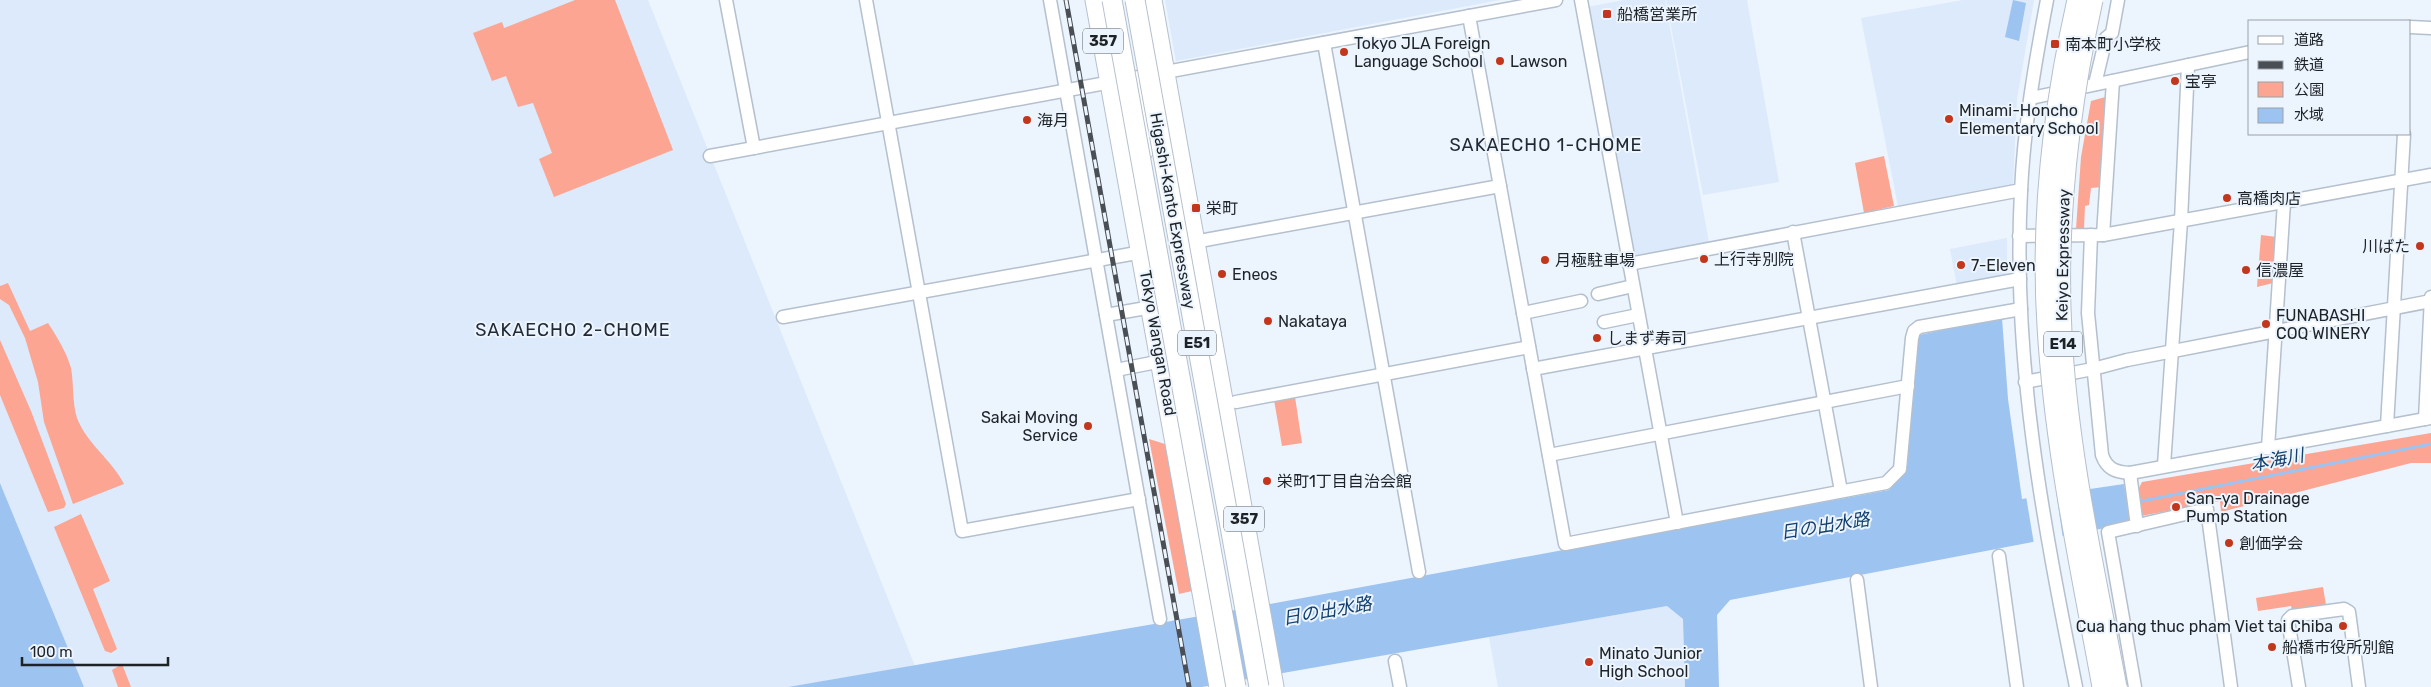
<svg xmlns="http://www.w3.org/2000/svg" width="2431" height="687" font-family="Rubik,'Noto Sans JP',sans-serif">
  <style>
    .built { fill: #dceafb }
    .green { fill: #fca592 }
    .water { fill: #9dc3f1 }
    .pier { fill: #ecf4fd }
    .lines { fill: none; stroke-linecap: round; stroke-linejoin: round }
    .stream { stroke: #9dc3f1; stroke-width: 3 }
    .minor-casing { stroke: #b4c0ce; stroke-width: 15 }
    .highway-casing { stroke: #b4c0ce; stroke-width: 21 }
    .minor { stroke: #fff; stroke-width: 12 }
    .highway { stroke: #fff; stroke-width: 19 }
    .rail-casing { stroke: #4a4f55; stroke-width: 5 }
    .rail { stroke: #ecf4fd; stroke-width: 3; stroke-dasharray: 9; stroke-linecap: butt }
    .highway-bridge-casing { stroke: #b4c0ce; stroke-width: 21; stroke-linecap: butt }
    .highway-bridge { stroke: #fff; stroke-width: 19 }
    .poi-dot { fill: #c2371c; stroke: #ecf4fd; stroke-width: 2 }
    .labels { text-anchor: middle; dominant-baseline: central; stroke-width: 4; stroke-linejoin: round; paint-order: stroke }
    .shield { fill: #ecf4fd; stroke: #5c6268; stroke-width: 1 }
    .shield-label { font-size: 15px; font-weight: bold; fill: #1e2328 }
    .poi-label { font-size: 16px; fill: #1e2328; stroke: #ecf4fd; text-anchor: start }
    .street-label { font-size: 16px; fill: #1e2328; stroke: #ecf4fd }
    .neighbourhood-label { font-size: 18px; letter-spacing: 1px; fill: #212a36; stroke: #ecf4fd }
    .water-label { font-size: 18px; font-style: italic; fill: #123f6e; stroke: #ecf4fd }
  </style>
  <rect width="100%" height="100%" fill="#ecf4fd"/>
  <!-- built -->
  <g class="built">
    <polygon points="0,0 648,0 915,666 788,687 84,687 0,483"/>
    <polygon points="1165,0 1500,0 1176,61"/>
    <polygon points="1624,0 1665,0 1709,243 1633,257 1587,7"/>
    <polygon points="1666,0 1747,0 1779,182 1703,195"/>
    <polygon points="1963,0 2034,0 2017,99 2013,185 1898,206 1861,18"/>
    <polygon points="2007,238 2007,277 1957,286 1950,249"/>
    <polygon points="1667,606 1683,619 1685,687 1498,687 1489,637"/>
  </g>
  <!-- green -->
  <g class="green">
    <polygon points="575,0 615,0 673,150 554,197 539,159 552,153 533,103 518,107 506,76 492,81 473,33 502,22 504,28"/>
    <polygon points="2109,96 2103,187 2091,188 2089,205 2085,206 2084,228 2076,229 2081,157 2091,101"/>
    <polygon points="1884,156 1894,206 1864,213 1855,163"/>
    <polygon points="2261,235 2277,237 2273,283 2257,287"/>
    <path d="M8,283L30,331L48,323C57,337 66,351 71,368C74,384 72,402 77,418C87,444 112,460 124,484L73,504L44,422L38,382L25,338L9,305L0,299V286Z"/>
    <polygon points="0,340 31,411 66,504 64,508 48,512 0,395"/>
    <polygon points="1295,397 1302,443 1282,446 1274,400"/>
    <polygon points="2431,433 2431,463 2411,463 2221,512 2220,501 2141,516 2138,490 2142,482"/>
    <polygon points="1149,439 1165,444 1192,591 1179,594"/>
    <polygon points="81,514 110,581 93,589 117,649 111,653 105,651 54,527"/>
    <polygon points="2323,587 2326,605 2292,610 2291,606 2258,611 2256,598"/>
    <polygon points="122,664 131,687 118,687 112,670"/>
  </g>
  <!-- water -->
  <g class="water">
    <polygon points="2013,0 2026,3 2019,41 2005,37"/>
    <polygon points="2002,318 2008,399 2022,499 2124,484 2131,523 1730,600 1717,615 1719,687 1685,687 1683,619 1667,606 1202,687 788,687 1270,604 1889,490 1906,472 1919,335"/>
    <polygon points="0,483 84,687 0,687"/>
  </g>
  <!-- pier -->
  <polygon class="pier" points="2056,491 2063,539 2034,544 2026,496"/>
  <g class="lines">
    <!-- stream -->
    <polyline class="stream" points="2137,502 2431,444"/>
    <!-- minor casing -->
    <g class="minor-casing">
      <g id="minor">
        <polyline points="726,0 754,148"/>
        <polyline points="866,0 962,531 1139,499"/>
        <polyline points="1050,0 1160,619"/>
        <polyline points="1581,0 1677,523"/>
        <path d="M2047,0C2035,63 2024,127 2021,191C2012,362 2043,520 2076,687"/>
        <polyline points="1469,16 1565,544 1886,483 1900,469 1912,338 1914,331 1919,327 2021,309"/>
        <polyline points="2410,27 2431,28"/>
        <polyline points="1324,43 1419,572"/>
        <polyline points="2095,84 2106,38 2112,33 2118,0"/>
        <polyline points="2031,98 2250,52"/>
        <polyline points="710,156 1556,0"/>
        <polyline points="1793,232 1841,491"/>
        <path d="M2091,235L2088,313L2102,455C2107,469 2115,472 2130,473L2431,418"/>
        <polyline points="2103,235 2113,81"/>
        <polyline points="2019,236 2103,235 2431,175"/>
        <polyline points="1194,242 1500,186"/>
        <polyline points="1629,264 2021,190"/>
        <polyline points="1598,294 1633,286"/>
        <polyline points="1523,313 1581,301"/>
        <polyline points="1106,315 1152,307"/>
        <polyline points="783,317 1142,252"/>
        <polyline points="1604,322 1638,315"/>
        <polyline points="1533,369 2020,279"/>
        <polyline points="1116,370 1162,361"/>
        <polyline points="2025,382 2093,369 2127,360 2431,301"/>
        <polyline points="1236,402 1529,347"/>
        <polyline points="2425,419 2431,297"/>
        <polyline points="2387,426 2404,134"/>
        <polyline points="2268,448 2284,202"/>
        <polyline points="1549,455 1908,386"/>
        <polyline points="2164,465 2181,221 2188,65"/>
        <polyline points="2130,473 2137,526"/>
        <polyline points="1999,556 2017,687"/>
        <polyline points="1857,580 1871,687"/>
        <polyline points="1395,661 1400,687"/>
        <polyline points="2135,687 2108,532 2207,509 2231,687"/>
        <polyline points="2299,687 2288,620 2292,616 2344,609 2349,612 2359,687"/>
      </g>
    </g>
    <!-- highway casing -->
    <g class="highway-casing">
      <g id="highway">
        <polyline points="1095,0 1219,687"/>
        <polyline points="1152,0 1274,687"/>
        <polyline points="1133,165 1150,142 1142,90 1147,82 1159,75"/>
      </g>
    </g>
    <!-- minor -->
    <use href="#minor" class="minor"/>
    <!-- highway -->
    <use href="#highway" class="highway"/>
    <!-- rail casing -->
    <g class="rail-casing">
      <polyline id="rail" points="1066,0 1189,687"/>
    </g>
    <!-- rail -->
    <use href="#rail" class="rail"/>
    <!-- highway-bridge casing -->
    <g class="highway-bridge-casing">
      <g id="highway-bridge">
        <polyline points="1112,0 1236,687"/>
        <polyline points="1135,0 1259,687"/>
        <path d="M2077,0C2053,106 2040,217 2047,326C2054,448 2080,567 2102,687"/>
        <path d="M2093,0C2069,110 2056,221 2062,333C2068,453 2095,570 2117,687"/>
      </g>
    </g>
    <!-- highway-bridge -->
    <use href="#highway-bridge" class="highway-bridge"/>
  </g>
  <!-- markers -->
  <g class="poi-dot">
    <rect x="1602" y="9" width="10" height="10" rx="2.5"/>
    <rect x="2050" y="39" width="10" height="10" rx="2.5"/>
    <circle cx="1344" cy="52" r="5"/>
    <circle cx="1500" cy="61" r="5"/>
    <circle cx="2175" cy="81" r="5"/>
    <circle cx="1949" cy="119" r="5"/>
    <circle cx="1027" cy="120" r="5"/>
    <circle cx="2227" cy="198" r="5"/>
    <rect x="1191" y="203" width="10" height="10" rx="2.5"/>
    <circle cx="2420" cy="246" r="5"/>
    <circle cx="1704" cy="259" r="5"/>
    <circle cx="1545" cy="260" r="5"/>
    <circle cx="1961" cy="265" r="5"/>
    <circle cx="2246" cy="270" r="5"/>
    <circle cx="1222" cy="274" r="5"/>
    <circle cx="1268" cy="321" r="5"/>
    <circle cx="2266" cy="324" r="5"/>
    <circle cx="1597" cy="338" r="5"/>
    <circle cx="1088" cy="426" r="5"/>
    <circle cx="1267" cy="481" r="5"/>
    <circle cx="2176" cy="507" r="5"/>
    <circle cx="2229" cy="543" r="5"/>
    <circle cx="2343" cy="626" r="5"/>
    <circle cx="2272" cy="647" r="5"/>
    <circle cx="1589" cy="662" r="5"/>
  </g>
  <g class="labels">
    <!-- shield labels -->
    <g class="shield">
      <rect x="1083" y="28.5" width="40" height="25" rx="4"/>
      <rect x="1178" y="330.5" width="38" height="25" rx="4"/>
      <rect x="2044" y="331.5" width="38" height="25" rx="4"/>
      <rect x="1224" y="506.5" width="40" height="25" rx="4"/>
    </g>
    <g class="shield-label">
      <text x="1103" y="41">357</text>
      <text x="1197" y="343">E51</text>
      <text x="2063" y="344">E14</text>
      <text x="1244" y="519">357</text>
    </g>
    <!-- poi labels -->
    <g class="poi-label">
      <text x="1617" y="14">船橋営業所</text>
      <text x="1354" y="43">Tokyo JLA Foreign<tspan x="1354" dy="18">Language School</tspan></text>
      <text x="2065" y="44">南本町小学校</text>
      <text x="1510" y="61">Lawson</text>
      <text x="2185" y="81">宝亭</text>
      <text x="1959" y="110">Minami-Honcho<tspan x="1959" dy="18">Elementary School</tspan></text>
      <text x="1037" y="120">海月</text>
      <text x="2237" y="198">高橋肉店</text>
      <text x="1206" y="208">栄町</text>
      <text x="2410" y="246" text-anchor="end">川ばた</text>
      <text x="1714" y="259">上行寺別院</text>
      <text x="1555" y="260">月極駐車場</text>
      <text x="1971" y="265">7-Eleven</text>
      <text x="2256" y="270">信濃屋</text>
      <text x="1232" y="274">Eneos</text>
      <text x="2276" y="315">FUNABASHI<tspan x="2276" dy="18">COQ WINERY</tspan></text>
      <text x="1278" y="321">Nakataya</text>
      <text x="1607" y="338">しまず寿司</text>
      <text x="1078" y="417" text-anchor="end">Sakai Moving<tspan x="1078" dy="18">Service</tspan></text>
      <text x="1277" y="481">栄町1丁目自治会館</text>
      <text x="2186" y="498">San-ya Drainage<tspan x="2186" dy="18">Pump Station</tspan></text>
      <text x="2239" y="543">創価学会</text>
      <text x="2333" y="626" text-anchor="end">Cua hang thuc pham Viet tai Chiba</text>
      <text x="2282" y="647">船橋市役所別館</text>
      <text x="1599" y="653">Minato Junior<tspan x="1599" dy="18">High School</tspan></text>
    </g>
    <!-- street labels -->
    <g class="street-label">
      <text transform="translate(1173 211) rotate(80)">Higashi-Kanto Expressway</text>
      <text transform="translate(2063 255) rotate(-89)">Keiyo Expressway</text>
      <text transform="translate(1158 343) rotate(80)">Tokyo Wangan Road</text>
    </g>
    <!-- neighbourhood labels -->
    <g class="neighbourhood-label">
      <text x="1546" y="145">SAKAECHO 1-CHOME</text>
      <text x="573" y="330">SAKAECHO 2-CHOME</text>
    </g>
    <!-- water labels -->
    <g class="water-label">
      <text transform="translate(2277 460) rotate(-11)">本海川</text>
      <text transform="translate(1825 526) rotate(-9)">日の出水路</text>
      <text transform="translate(1327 611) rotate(-10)">日の出水路</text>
    </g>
  </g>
  <!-- legend -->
  <rect x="2248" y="20" width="162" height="115" fill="#ecf4fd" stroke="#9aa0a8"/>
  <rect x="2258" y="36" width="25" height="8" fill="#ffffff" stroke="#9aa0a8"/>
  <text x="2294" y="45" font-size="15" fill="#1e2328">道路</text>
  <rect x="2258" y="61" width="25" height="8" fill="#4a4f55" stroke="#9aa0a8"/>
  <text x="2294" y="70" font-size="15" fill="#1e2328">鉄道</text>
  <rect x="2258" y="82" width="25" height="15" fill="#fca592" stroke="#9aa0a8"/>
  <text x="2294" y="95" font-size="15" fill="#1e2328">公園</text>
  <rect x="2258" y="108" width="25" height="15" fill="#9dc3f1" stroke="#9aa0a8"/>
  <text x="2294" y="120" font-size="15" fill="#1e2328">水域</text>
  <!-- scale -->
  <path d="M22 657v8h146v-8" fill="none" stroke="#1e2328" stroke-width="2.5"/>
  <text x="30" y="657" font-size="15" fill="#1e2328" stroke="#ecf4fd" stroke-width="4" paint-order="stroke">100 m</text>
</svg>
